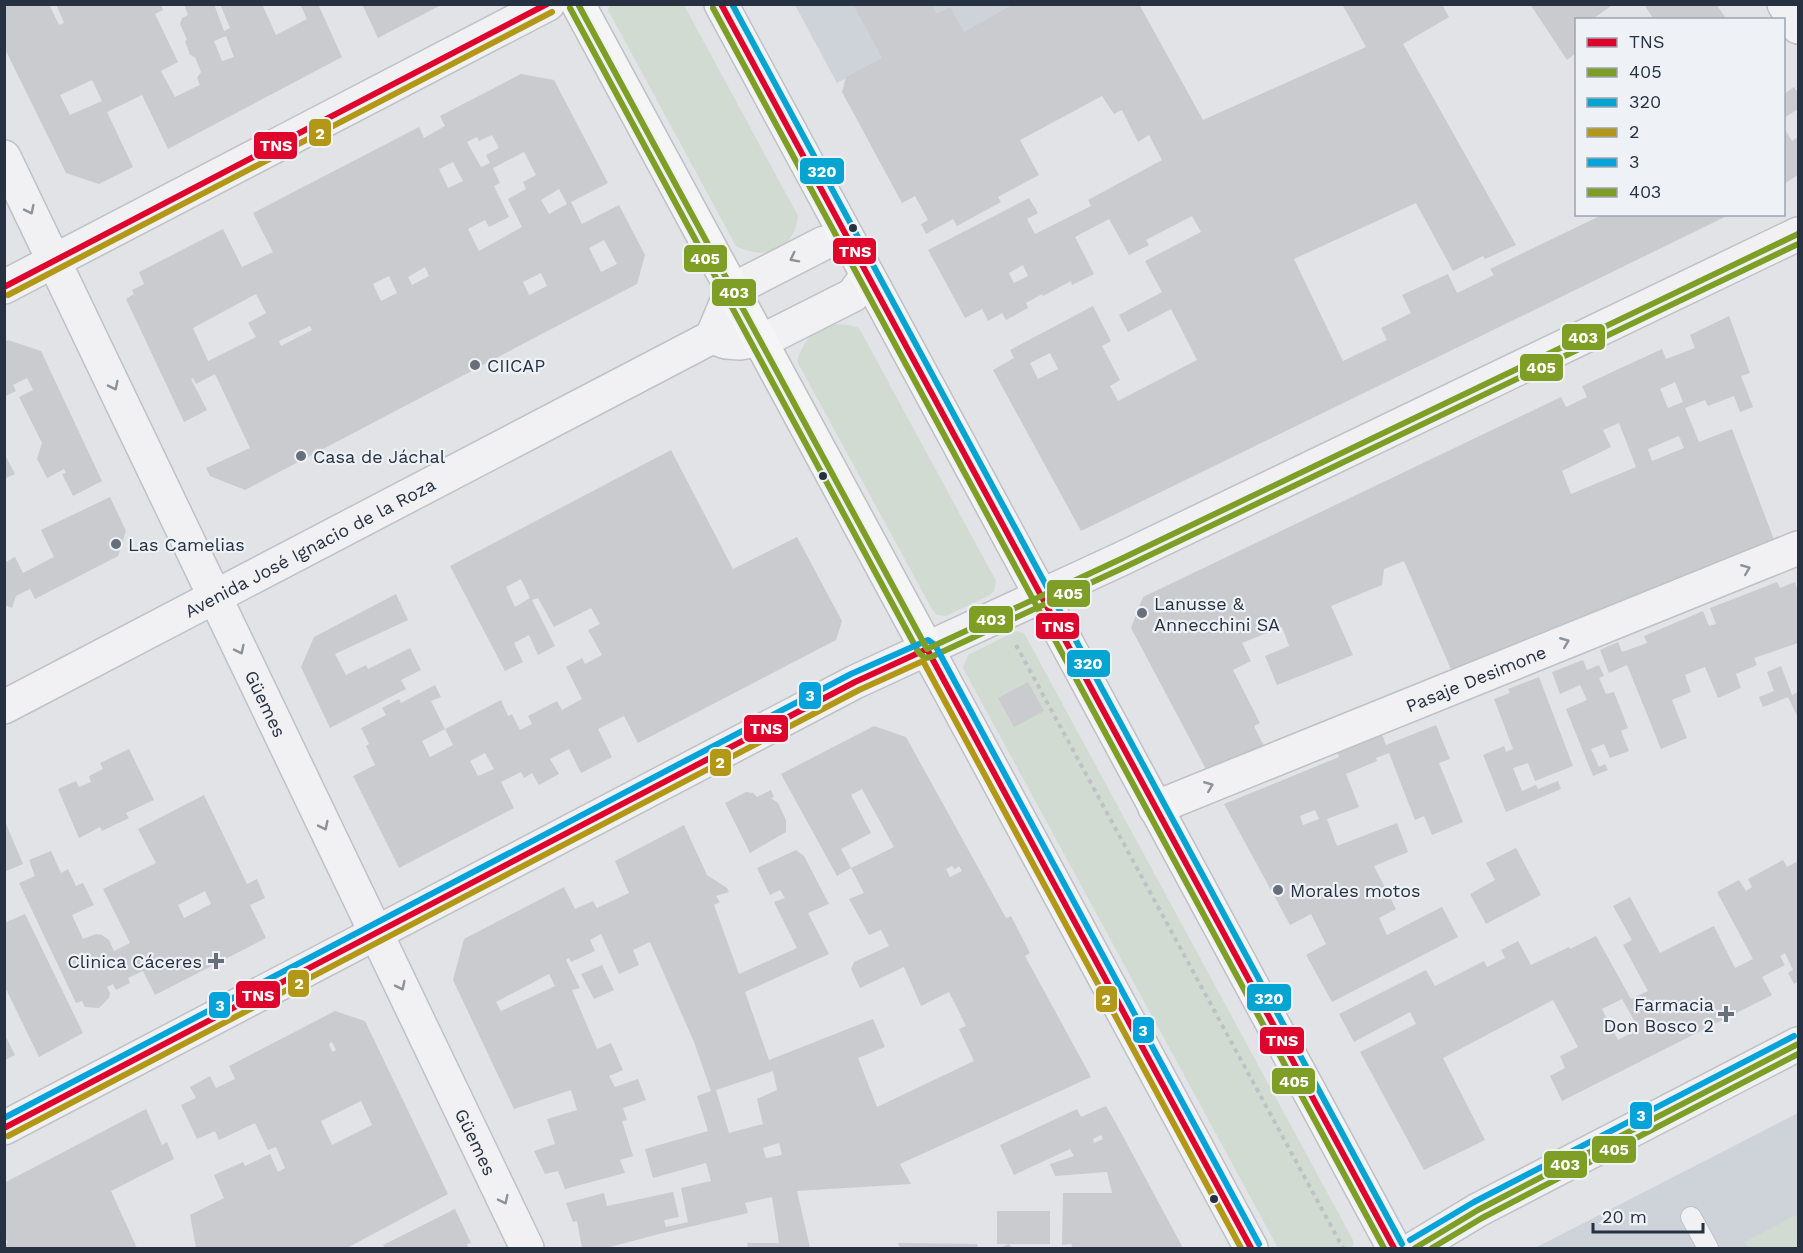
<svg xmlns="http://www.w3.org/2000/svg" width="1803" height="1253" font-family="'Work Sans',sans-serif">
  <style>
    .built { fill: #ced3da }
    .green { fill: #d2dbd1 }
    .building { fill: #c9cbcf; fill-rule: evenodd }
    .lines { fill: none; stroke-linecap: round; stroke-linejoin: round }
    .service-casing { stroke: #bfc1c4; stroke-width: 22 }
    .minor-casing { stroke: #bfc1c4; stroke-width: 36 }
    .primary-casing { stroke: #bdc0c4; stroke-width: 36 }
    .path { stroke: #bfc1c7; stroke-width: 4; stroke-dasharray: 4.5 4.5; stroke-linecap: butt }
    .service { stroke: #f1f1f3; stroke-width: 20 }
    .minor { stroke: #f1f1f3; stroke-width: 33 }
    .primary { stroke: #f5f5f6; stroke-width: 33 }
    .bus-1-casing { stroke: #eef2f7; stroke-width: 10 }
    .bus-2-casing { stroke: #eef2f7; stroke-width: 10 }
    .bus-3-casing { stroke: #eef2f7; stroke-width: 10 }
    .bus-4-casing { stroke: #eef2f7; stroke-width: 10 }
    .bus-5-casing { stroke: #eef2f7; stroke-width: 10 }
    .bus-6-casing { stroke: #eef2f7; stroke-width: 10 }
    .bus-1 { stroke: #de042c; stroke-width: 6 }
    .bus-2 { stroke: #7e9e26; stroke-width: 6 }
    .bus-3 { stroke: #06a4d1; stroke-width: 6 }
    .bus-4 { stroke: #b39717; stroke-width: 6 }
    .bus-5 { stroke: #04a3da; stroke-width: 6 }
    .bus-6 { stroke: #7e9e26; stroke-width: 6 }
    .oneway { stroke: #8c919a }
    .bus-dot { fill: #263142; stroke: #eef2f7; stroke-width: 2 }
    .poi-dot { fill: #676f7b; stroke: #eef2f7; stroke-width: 2 }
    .labels { text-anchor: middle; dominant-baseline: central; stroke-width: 4.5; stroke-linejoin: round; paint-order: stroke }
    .poi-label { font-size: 18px; fill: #263142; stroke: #eef2f7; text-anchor: start }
    .street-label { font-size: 18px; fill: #263142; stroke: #eef2f7 }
    .line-badge { stroke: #eef2f7; stroke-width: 2 }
    .badge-label { font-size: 16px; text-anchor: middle; font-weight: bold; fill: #fff }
  </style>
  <rect width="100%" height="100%" fill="#e1e3e6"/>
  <!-- built -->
  <g class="built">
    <polygon points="795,5 1014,5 940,46 932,31 837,83"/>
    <polygon points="1798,1113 1798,1248 1535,1248"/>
  </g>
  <!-- green -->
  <g class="green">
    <path d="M610,5H684L798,216C794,251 765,261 736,246L608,10Z"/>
    <path d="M832,324L850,325L859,328L996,581L994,591L990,595L946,616L937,615L933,611L797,361C803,342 812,330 832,324Z"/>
    <polygon points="1016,631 1024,633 1354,1242 1352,1248 1278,1248 963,668 968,655"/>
    <polygon points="1798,1214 1798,1248 1748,1248 1745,1242"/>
  </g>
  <!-- building -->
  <g class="building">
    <path d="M4,4H49L59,25L64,23L56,4H161L163,10L155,14L178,62L161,71L175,97L200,85L197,78L201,72L195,57L190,55L185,41L187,40L180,24L182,18L188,15L184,4H214L224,31L230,28L220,4H262L276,35L307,19L300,4H318L342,57L168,149L142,95L107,112L133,167L99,184L66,173L4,47ZM226,36L234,57L222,61L214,41ZM92,80L102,101L70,115L60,95Z"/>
    <polygon points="362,4 443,4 378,38"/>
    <path d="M853,4H931L937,14L950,7L964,32L1014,4H1139L1203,120L1366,47L1342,4H1442L1449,17L1403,44L1516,245L1485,259L1483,256L1453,271L1416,203L1294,259L1343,361L1387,340L1381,328L1411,313L1402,295L1448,274L1457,293L1494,275L1490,269L1604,214H1731L1081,531L993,370L1014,358L1010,350L1093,306L1111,341L1102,346L1120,380L1110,386L1118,401L1197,360L1171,309L1128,332L1119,315L1162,292L1145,261L1201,232L1192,216L1146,240L1149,245L1129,255L1109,219L1075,237L1094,274L1072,285L1071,281L1043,296L1042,294L1026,303L1028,308L1006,320L1002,313L988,321L982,309L965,318L928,250L1029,198L1038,213L1027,219L1035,234L1091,206L1088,200L1162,160L1149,135L1138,142L1122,110L1114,114L1102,96L1020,140L1039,175L998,197L1001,202L957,226L953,219L926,234L921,224L928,220L915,196L902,203L842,92L846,77L882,58ZM1023,265L1028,276L1014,283L1009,273ZM1050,353L1058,369L1038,379L1030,363Z"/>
    <polygon points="1530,4 1614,4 1591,20 1576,20 1576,53 1567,60"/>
    <polygon points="1644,4 1716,4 1727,20 1654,20"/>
    <path d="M521,74L554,80L608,183L571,202L582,224L619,205L645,255L637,284L245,490L210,476L206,468L250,448L215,374L196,384L193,378L191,379L207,410L184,422L126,299L134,294L132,290L144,284L139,272L223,229L242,267L273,252L253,213L419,127L424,138L445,126L440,116ZM492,135L499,148L486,155L490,163L481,167L467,142L477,137L479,141ZM524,152L536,175L523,182L526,189L508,199L522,227L479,251L468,229L485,220L489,227L509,217L494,186L500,183L493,168ZM453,162L463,181L448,188L439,169ZM559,189L567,204L549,214L541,200ZM604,240L617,264L601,272L589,248ZM425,267L429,276L412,285L408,277ZM541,273L547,286L529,295L523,282ZM389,276L397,293L381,301L373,284ZM256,294L266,313L248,323L256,337L208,361L193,328ZM310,326L312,330L281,346L279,341Z"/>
    <polygon points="1794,87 1798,93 1798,109 1784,118 1784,94"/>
    <polygon points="1784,128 1792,141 1798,137 1798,175 1784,184"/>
    <path d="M1729,316L1750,373L1741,376L1753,407L1740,412L1734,396L1708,406L1705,400L1685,408L1699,442L1732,429L1776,545L1453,674L1404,561L1384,569L1382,585L1331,606L1353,655L1277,685L1265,656L1289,646L1282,627L1242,643L1251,661L1233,670L1260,723L1254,726L1266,750L1208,773L1131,628L1143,597L1561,397L1566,407L1587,397L1582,386L1662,349L1666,359L1695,348L1690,335ZM1675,382L1683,402L1668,408L1660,389ZM1619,423L1636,467L1571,494L1562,471L1611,447L1603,430ZM1679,436L1684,448L1652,461L1648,449Z"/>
    <polygon points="8,340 41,351 102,481 73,496 62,474 66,473 64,469 47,478 37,459 42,443 19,397 33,390 27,378 13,385 16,391 4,397 4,342"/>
    <path d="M671,450L733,569L797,537L842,621L836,640L638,743L624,716L598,729L612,757L581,773L569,749L550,759L559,774L539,785L532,773L524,778L521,772L501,782L514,808L399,868L353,776L375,765L366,746L369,744L361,728L386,715L382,708L399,699L401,703L435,685L441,697L431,701L445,729L422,741L430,757L453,745L445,729L501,700L508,716L512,714L520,730L532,724L528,716L557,701L562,710L582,699L566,667L582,658L585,664L602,655L588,630L600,624L591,608L554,627L538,598L532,600L555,646L538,655L529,635L514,643L523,662L505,671L450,566ZM521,579L530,598L515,607L506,587ZM485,753L494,769L478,776L470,761Z"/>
    <polygon points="4,453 15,474 4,479"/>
    <polygon points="110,497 126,531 118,556 35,599 30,589 16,596 12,608 4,605 4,563 15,557 23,573 54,557 41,530"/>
    <polygon points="1777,582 1780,588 1795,582 1798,593 1798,643 1754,658 1757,665 1736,674 1741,688 1718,698 1705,667 1685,675 1691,692 1672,700 1687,738 1661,749 1627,665 1609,673 1600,650 1618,642 1622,652 1647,643 1644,636 1703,611 1709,626 1716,624 1710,608"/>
    <polygon points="396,594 408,620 335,654 346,675 366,665 368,669 410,648 421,670 401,680 406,689 330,728 301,667 314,637"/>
    <polygon points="1583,660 1587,670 1599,665 1604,676 1599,678 1606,694 1614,692 1628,728 1621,731 1629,751 1610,758 1604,744 1591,749 1599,767 1605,764 1608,770 1593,776 1566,709 1587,700 1580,685 1560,694 1552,672"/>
    <polygon points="1781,666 1792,695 1798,692 1798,718 1788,697 1763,707 1759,697 1774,691 1767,672"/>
    <polygon points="1539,677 1573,766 1535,781 1528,763 1513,768 1522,791 1536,785 1538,789 1558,781 1561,789 1506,812 1483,755 1504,746 1506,752 1513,749 1494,699 1510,693 1508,689"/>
    <polygon points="1028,682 1044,711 1014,727 998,698"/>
    <path d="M1436,725L1450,759L1439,763L1463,822L1432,835L1424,816L1415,820L1389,753L1376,758L1377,761L1346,774L1359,807L1327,819L1337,846L1397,823L1408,852L1374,866L1396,909L1379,918L1387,935L1442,907L1458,937L1332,1002L1306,955L1326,944L1311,914L1290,925L1224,804L1339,757L1336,747L1380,729L1386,745ZM1315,810L1319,819L1303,825L1300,816Z"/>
    <path d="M874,726L906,737L1006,918L1011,916L1030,953L1025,956L1091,1077L900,1164L911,1184L797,1191L810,1248H748L747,1243H779L772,1197L745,1203L748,1213L659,1234L610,1247L611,1248H582L577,1221L573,1222L566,1203L604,1193L607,1206L673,1192L679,1217L664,1220L666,1227L688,1222L681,1188L711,1181L706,1163L653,1178L645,1149L708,1131L697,1096L711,1091L694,1042L650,942L633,950L639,965L619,974L601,934L590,940L595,951L571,962L569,958L566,960L580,988L572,990L597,1049L611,1043L623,1070L609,1076L615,1087L638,1079L646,1100L623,1108L627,1120L622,1121L633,1156L620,1160L625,1173L565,1189L558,1171L545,1174L534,1151L555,1144L547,1119L577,1110L571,1090L514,1109L453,980L464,939L564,887L575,909L593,901L597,908L629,893L615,861L684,825L707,875L727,888L729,892L716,896L720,902L714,905L739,974L797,948L774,902L785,898L780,890L770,895L757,868L796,850L804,856L829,904L808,913L829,954L745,992L769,1060L873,1019L885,1047L858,1058L877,1107L974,1061L959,1029L966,1026L949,992L921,1006L904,967L860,988L851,969L854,962L889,946L881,930L869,935L849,899L864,893L851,868L894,847L862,789L851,795L871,833L841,849L851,868L837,876L781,774ZM952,866L955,869L959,866L962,871L950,877L946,869ZM549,974L555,986L501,1011L496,1002ZM773,1071L777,1090L757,1099L763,1124L729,1133L716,1090ZM779,1143L782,1155L766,1158L763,1148Z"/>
    <polygon points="129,749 154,800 126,813 129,818 102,831 100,827 79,838 58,789 76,781 79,787 91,782 89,776 103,769 100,763"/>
    <polygon points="771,790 774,797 771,798 778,803 786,820 786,832 750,853 725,803 746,792 753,793 757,797"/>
    <path d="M204,795L247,884L257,879L265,898L250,905L266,938L155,995L143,971L128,978L130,983L116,990L113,984L107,987L110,993L109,998L99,1008L85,1007L82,1001L76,1003L19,883L35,876L29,860L51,851L61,873L68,869L76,886L83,883L94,905L72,915L83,939L96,934L102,935L109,940L114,951L130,943L103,889L156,863L138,829ZM205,891L211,904L184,918L178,905Z"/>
    <polygon points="4,819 23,864 4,872"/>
    <polygon points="1516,848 1541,895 1486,924 1470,894 1495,880 1486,863"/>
    <path d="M1783,860L1787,867L1798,861V982L1794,984L1788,973L1793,970L1785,953L1780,956L1785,965L1762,977L1772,995L1562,1101L1550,1076L1565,1068L1560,1056L1578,1047L1553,1000L1443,1058L1485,1140L1424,1170L1360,1052L1416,1024L1410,1012L1354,1042L1339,1014L1426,970L1435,986L1484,961L1487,967L1505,958L1501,950L1518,941L1531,965L1569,947L1570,949L1596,936L1631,999L1648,991L1623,945L1632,940L1613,906L1630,897L1660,953L1714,926L1735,968L1753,959L1717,892L1739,880L1746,891L1752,887L1748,879ZM1622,999L1639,1029L1618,1040L1602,1009Z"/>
    <polygon points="25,914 83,1033 39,1057 4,985 4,923"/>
    <polygon points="602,965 614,990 594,999 581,974"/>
    <path d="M335,1011L365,1021L448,1194L347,1248H196L190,1215L224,1198L214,1175L243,1162L245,1166L270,1154L278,1172L285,1168L276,1147L268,1150L255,1123L219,1140L215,1131L197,1139L181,1105L196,1098L190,1087L210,1076L216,1088L235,1079L229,1066ZM332,1042L336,1050L332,1052L329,1044ZM361,1101L372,1125L332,1145L321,1121Z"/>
    <polygon points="5,1035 15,1055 5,1060"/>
    <path d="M1106,1106L1118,1127L1183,1248H1073L1071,1244L1062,1245L1063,1193H1112L1107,1172L1055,1176L1050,1164L1074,1156L1070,1149L1014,1175L1000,1145L1077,1109L1081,1117ZM1101,1135L1103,1139L1094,1143L1093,1139Z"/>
    <polygon points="146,1109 162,1145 167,1142 174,1159 111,1191 137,1248 4,1248 4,1244 8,1243 4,1235 4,1183"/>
    <polygon points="455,1209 471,1243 467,1244 468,1248 385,1248 383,1245"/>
    <polygon points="997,1211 1050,1211 1050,1244 1009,1244 1012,1248 999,1248 1009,1244 997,1244"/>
    <polygon points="898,1243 977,1244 978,1248 900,1248"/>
  </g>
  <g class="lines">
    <!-- service casing -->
    <g class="service-casing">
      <polyline id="service" points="1691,1217 1708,1248"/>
    </g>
    <!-- minor casing -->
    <g class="minor-casing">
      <g id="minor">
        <polyline points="1784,4 1798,27"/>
        <path id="s1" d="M4,157L527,1248"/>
        <polyline points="4,287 548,4"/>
        <polyline points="712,337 726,342 740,343 768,338 853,295 867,275"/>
        <path id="s2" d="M4,707L712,337L725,306L748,282L824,243L833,241L849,242"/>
        <path id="s3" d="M1155,808L1798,548"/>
        <polyline points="4,1128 855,682 1121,559 1798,234"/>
        <polyline points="1415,1248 1478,1210 1798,1044"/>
      </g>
    </g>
    <!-- primary casing -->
    <g class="primary-casing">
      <g id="primary">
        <polyline points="578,4 1251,1248"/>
        <polyline points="721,4 1394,1248"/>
      </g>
    </g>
    <!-- path -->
    <polyline class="path" points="1016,645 1343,1248"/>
    <!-- service -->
    <use href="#service" class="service"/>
    <!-- minor -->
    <use href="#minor" class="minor"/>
    <!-- primary -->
    <use href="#primary" class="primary"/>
    <!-- bus-1 casing -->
    <g class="bus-1-casing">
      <g id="bus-1">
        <polyline points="721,4 1394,1248"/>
        <polyline points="4,287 547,4"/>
        <polyline points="4,1128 855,682 927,649 1251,1248"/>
      </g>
    </g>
    <!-- bus-2 casing -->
    <g class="bus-2-casing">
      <g id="bus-2">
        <polyline points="570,8 919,653 925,658 931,657 1125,567 1798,244"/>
        <polyline points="713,8 1384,1248"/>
        <polyline points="1432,1248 1482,1218 1798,1054"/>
      </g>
    </g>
    <!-- bus-3 casing -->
    <g class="bus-3-casing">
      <polyline id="bus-3" points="732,4 1402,1244"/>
    </g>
    <!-- bus-4 casing -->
    <g class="bus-4-casing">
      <g id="bus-4">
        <polyline points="8,295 552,12"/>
        <polyline points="8,1136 859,690 923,661 1241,1248"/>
      </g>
    </g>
    <!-- bus-5 casing -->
    <g class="bus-5-casing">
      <g id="bus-5">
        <polyline points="4,1118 851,674 928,640 935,645 1259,1244"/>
        <polyline points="1410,1240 1474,1202 1794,1036"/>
      </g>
    </g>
    <!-- bus-6 casing -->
    <g class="bus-6-casing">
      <g id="bus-6">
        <polyline points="578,4 927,649 1121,559 1798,234"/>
        <polyline points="1415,1248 1478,1210 1798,1044"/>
      </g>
    </g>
    <!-- bus-1 -->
    <use href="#bus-1" class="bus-1"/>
    <!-- bus-2 -->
    <use href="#bus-2" class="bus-2"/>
    <!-- bus-3 -->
    <use href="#bus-3" class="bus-3"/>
    <!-- bus-4 -->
    <use href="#bus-4" class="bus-4"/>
    <!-- bus-5 -->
    <use href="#bus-5" class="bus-5"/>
    <!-- bus-6 -->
    <use href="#bus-6" class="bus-6"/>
  </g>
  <!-- one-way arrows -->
  <defs><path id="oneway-chevron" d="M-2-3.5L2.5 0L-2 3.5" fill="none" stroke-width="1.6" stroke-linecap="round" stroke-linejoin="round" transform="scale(1.5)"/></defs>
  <g class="oneway">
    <use href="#oneway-chevron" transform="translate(30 210) rotate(64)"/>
    <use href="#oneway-chevron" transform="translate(794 258) rotate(153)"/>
    <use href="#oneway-chevron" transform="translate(114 386) rotate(64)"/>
    <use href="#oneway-chevron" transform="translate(1746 569) rotate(-22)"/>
    <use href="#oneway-chevron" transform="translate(1565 642) rotate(-22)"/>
    <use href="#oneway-chevron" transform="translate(240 650) rotate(64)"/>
    <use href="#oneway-chevron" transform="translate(1209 786) rotate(-22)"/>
    <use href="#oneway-chevron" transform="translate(324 826) rotate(64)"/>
    <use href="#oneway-chevron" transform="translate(401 986) rotate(64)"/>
    <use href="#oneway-chevron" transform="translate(504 1200) rotate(64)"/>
  </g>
  <!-- markers -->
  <g class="bus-dot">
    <circle cx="853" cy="228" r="5"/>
    <circle cx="823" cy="476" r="5"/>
    <circle cx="1214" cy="1199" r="5"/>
  </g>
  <g class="poi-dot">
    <circle cx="475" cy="365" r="6"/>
    <circle cx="301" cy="456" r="6"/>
    <circle cx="116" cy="544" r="6"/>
    <circle cx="1142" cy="613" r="6"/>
    <circle cx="1278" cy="890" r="6"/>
    <path d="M213 952h6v6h6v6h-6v6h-6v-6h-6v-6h6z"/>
    <path d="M1723 1005h6v6h6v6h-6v6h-6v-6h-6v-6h6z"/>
  </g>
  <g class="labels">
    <!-- poi labels -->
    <g class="poi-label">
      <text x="487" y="365">CIICAP</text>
      <text x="313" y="456">Casa de Jáchal</text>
      <text x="128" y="544">Las Camelias</text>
      <text x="1154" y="603">Lanusse &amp;<tspan x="1154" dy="21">Annecchini SA</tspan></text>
      <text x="1290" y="890">Morales motos</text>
      <text x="202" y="961" text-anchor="end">Clinica Cáceres</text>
      <text x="1714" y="1004" text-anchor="end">Farmacia<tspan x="1714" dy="21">Don Bosco 2</tspan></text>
    </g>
    <!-- street labels -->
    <g class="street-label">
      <text stroke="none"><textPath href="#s2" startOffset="345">Avenida José Ignacio de la Roza</textPath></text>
      <text stroke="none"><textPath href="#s3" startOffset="346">Pasaje Desimone</textPath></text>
      <text stroke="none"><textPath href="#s1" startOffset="606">Güemes</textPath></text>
      <text stroke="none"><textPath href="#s1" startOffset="1092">Güemes</textPath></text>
    </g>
  </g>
  <g class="line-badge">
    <rect x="308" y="118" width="24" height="29" rx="6" fill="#b39717"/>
    <rect x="253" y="131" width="45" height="29" rx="6" fill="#de042c"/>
    <rect x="799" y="157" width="46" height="28" rx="6" fill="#06a4d1"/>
    <rect x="832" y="237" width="45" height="28" rx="6" fill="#de042c"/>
    <rect x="683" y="244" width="45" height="29" rx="6" fill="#7e9e26"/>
    <rect x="711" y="278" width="46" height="29" rx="6" fill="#7e9e26"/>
    <rect x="1561" y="323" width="45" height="28" rx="6" fill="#7e9e26"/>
    <rect x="1519" y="353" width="45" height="29" rx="6" fill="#7e9e26"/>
    <rect x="1046" y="579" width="45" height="29" rx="6" fill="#7e9e26"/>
    <rect x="968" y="605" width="46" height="29" rx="6" fill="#7e9e26"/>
    <rect x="1035" y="612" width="45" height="28" rx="6" fill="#de042c"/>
    <rect x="1066" y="649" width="45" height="29" rx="6" fill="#06a4d1"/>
    <rect x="798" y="681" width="24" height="29" rx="6" fill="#04a3da"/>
    <rect x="743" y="714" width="46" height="29" rx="6" fill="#de042c"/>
    <rect x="709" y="748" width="23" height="29" rx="6" fill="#b39717"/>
    <rect x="287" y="969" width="23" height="29" rx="6" fill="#b39717"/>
    <rect x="235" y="980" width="46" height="29" rx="6" fill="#de042c"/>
    <rect x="1246" y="983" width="46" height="29" rx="6" fill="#06a4d1"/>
    <rect x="1095" y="985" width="23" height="28" rx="6" fill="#b39717"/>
    <rect x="208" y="991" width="23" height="28" rx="6" fill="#04a3da"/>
    <rect x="1132" y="1016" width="23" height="28" rx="6" fill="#04a3da"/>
    <rect x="1259" y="1026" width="46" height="29" rx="6" fill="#de042c"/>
    <rect x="1271" y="1067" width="45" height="28" rx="6" fill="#7e9e26"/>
    <rect x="1629" y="1101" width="24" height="29" rx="6" fill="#04a3da"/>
    <rect x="1591" y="1135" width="46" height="29" rx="6" fill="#7e9e26"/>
    <rect x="1543" y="1150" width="45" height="29" rx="6" fill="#7e9e26"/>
  </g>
  <g class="badge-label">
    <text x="320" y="139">2</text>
    <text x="276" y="151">TNS</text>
    <text x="822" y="177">320</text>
    <text x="855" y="257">TNS</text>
    <text x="705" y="264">405</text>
    <text x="734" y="298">403</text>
    <text x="1583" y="343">403</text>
    <text x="1541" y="373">405</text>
    <text x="1068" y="599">405</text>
    <text x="991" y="625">403</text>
    <text x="1058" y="632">TNS</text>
    <text x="1088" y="669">320</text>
    <text x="810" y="701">3</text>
    <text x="766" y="734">TNS</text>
    <text x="720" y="768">2</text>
    <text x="299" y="989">2</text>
    <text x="258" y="1001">TNS</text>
    <text x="1269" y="1004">320</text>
    <text x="1106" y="1005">2</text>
    <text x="220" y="1011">3</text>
    <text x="1143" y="1036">3</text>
    <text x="1282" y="1046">TNS</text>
    <text x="1294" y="1087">405</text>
    <text x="1641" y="1121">3</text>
    <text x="1614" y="1155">405</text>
    <text x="1565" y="1170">403</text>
  </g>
  <!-- border -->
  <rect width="1803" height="1253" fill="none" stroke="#263142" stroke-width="12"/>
  <!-- legend -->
  <rect x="1575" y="18" width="210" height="198" fill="#eef2f7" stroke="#9ea5af" stroke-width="1.5"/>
  <rect x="1587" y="38" width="30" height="9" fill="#de042c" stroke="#9ea5af" stroke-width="1.5"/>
  <text x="1629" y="48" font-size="18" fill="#263142">TNS</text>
  <rect x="1587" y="68" width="30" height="9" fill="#7e9e26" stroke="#9ea5af" stroke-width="1.5"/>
  <text x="1629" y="78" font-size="18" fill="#263142">405</text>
  <rect x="1587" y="98" width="30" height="9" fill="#06a4d1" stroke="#9ea5af" stroke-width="1.5"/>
  <text x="1629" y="108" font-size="18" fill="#263142">320</text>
  <rect x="1587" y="128" width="30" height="9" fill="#b39717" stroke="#9ea5af" stroke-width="1.5"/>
  <text x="1629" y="138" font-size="18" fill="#263142">2</text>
  <rect x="1587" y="158" width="30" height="9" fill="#04a3da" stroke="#9ea5af" stroke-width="1.5"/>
  <text x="1629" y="168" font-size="18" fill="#263142">3</text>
  <rect x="1587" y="188" width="30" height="9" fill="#7e9e26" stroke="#9ea5af" stroke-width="1.5"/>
  <text x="1629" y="198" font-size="18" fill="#263142">403</text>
  <!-- scale -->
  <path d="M1593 1223v9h110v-9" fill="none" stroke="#263142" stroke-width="3"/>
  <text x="1602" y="1223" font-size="18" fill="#263142" stroke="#eef2f7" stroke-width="4.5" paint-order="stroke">20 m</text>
</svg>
